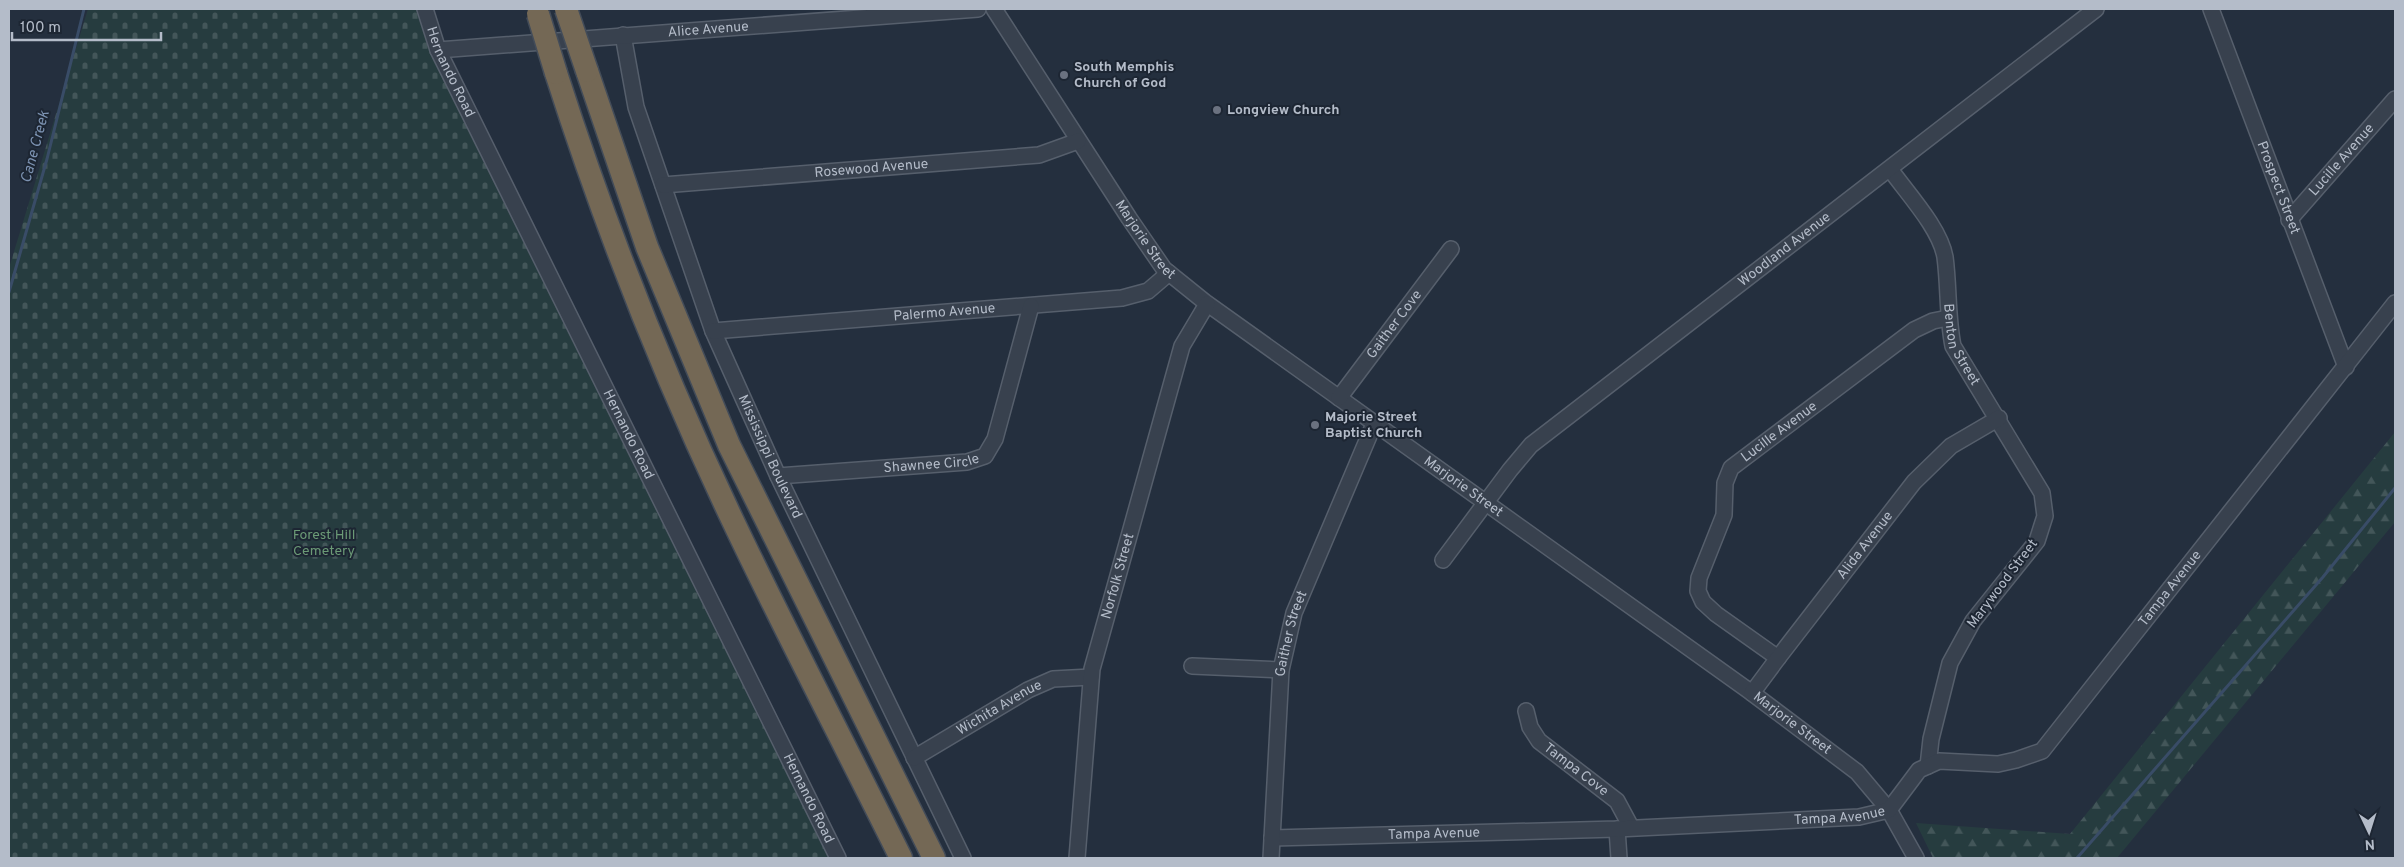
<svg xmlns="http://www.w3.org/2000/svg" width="2404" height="867" font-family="Overpass,sans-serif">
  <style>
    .forest { fill: url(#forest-firs) }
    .cemetery { fill: url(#cemetery-stones) }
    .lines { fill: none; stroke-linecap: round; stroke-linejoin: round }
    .stream { stroke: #394c67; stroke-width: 3 }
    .minor-casing { stroke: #565f6c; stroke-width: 18 }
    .highway-casing { stroke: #434c59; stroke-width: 25 }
    .minor { stroke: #38414e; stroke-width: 15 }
    .highway { stroke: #746855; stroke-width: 22 }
    .highway-bridge-casing { stroke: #434c59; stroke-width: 25; stroke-linecap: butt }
    .highway-bridge { stroke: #746855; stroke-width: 22 }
    .worship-dot { fill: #6b7280; stroke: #1d2633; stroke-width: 2 }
    .labels { text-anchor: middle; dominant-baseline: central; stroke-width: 4; stroke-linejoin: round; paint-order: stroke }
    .street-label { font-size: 14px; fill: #b4bcc9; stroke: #1d2633 }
    .poi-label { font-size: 14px; font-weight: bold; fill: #b4bcc9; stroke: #1d2633; text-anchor: start }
    .park-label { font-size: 14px; fill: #6b9a76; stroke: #1d2633 }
    .water-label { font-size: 15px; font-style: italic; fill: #7c92b1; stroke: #1d2633 }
  </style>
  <defs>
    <pattern id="forest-firs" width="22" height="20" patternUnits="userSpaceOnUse" patternTransform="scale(1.25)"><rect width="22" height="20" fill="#263c3f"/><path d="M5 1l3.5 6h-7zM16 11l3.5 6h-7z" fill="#435659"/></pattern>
    <pattern id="cemetery-stones" width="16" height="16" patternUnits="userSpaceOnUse" patternTransform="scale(1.25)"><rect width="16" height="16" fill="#263c3f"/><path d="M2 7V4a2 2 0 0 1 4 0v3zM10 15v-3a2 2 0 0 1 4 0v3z" fill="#435659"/></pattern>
  </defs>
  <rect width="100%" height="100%" fill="#242f3e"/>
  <!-- forest -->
  <polygon class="forest" points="2395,432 2395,522 2117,858 1933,858 1916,823 2070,834"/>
  <!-- cemetery -->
  <polygon class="cemetery" points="88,9 423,9 423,28 831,858 9,858 9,268"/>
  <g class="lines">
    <!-- stream -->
    <g class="stream">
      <polyline points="9,292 47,159 84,9"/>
      <polyline points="2077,858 2323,577 2395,488"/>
    </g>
    <!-- minor casing -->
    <g class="minor-casing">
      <g id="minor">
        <path id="s1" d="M425,9L438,50L838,858"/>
        <path id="s2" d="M994,9L1129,218L1164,269L1205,302L1752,693L1857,772L1889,810L1916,858"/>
        <path id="s3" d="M2211,9L2346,367"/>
        <path id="s4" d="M623,35L636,107L713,331L778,476L963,858"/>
        <path id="s5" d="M438,50L978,9"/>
        <path id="s6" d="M1890,169C1907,193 1940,228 1945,257C1949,287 1947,316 1953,346L2042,493L2045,516L2037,541L1973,621L1950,663L1931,739L1928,766"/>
        <path id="s7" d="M663,185L1039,155L1078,141"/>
        <path id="s8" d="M2289,220L2395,99"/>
        <path id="s9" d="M713,331L1122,298L1148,291L1169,273"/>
        <path id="s10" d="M1339,398L1451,249"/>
        <path id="s11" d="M778,476L967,462L985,456L995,439L1031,306"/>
        <path id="s12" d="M1443,560L1510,470L1531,445L2096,9"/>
        <path id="s13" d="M1778,658L1716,614L1703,602L1698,591L1699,578L1724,515L1725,483L1731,468L1914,330L1933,321L1948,318"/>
        <polyline points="1192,666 1281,670"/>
        <path id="s14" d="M1752,693L1778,658L1914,482L1951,446L1999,418"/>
        <path id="s15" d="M1526,711L1530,727L1539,741L1617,801L1631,827"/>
        <path id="s16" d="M914,758L1028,690L1053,679L1091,677"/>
        <polyline points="1617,829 1619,858"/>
        <path id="s17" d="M1272,838L1617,829L1859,817L1889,810L1919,770L1939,761L1998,764L2016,760L2042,751L2395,303"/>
        <path id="s18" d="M1077,858L1092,669L1182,346L1207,304"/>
        <path id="s19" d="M1271,858L1281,670L1294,613L1374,424"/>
      </g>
    </g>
    <!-- highway casing -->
    <g class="highway-casing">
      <g id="highway">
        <polyline points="587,71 647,247 729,445 934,858"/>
        <path d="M556,73C605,226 663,374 732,519C786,633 845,745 901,858"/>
      </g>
    </g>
    <!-- minor -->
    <use href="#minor" class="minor"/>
    <!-- highway -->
    <use href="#highway" class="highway"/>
    <!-- highway-bridge casing -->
    <g class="highway-bridge-casing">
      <g id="highway-bridge">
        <polyline points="566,9 587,71"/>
        <polyline points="538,14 556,73"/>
      </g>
    </g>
    <!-- highway-bridge -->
    <use href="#highway-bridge" class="highway-bridge"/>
  </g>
  <!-- markers -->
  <g class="worship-dot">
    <circle cx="1064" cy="75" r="5"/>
    <circle cx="1217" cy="110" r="5"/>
    <circle cx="1315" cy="425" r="5"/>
  </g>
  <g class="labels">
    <!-- street labels -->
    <g class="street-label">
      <text stroke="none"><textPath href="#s5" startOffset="271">Alice Avenue</textPath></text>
      <text stroke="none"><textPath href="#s1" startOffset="68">Hernando Road</textPath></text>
      <text stroke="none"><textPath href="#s8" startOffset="80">Lucille Avenue</textPath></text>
      <text stroke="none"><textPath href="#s7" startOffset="209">Rosewood Avenue</textPath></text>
      <text stroke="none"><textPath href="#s3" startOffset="191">Prospect Street</textPath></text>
      <text stroke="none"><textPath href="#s2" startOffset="276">Marjorie Street</textPath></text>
      <text stroke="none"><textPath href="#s12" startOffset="465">Woodland Avenue</textPath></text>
      <text stroke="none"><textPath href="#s9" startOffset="232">Palermo Avenue</textPath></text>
      <text stroke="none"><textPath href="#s10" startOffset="92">Gaither Cove</textPath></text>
      <text stroke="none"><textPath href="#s6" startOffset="195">Benton Street</textPath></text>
      <text stroke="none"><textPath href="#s13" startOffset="295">Lucille Avenue</textPath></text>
      <text stroke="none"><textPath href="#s1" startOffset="472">Hernando Road</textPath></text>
      <text stroke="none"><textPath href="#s4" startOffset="448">Mississippi Boulevard</textPath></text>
      <text stroke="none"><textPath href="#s11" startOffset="154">Shawnee Circle</textPath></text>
      <text stroke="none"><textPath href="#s2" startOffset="681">Marjorie Street</textPath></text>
      <text stroke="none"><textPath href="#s14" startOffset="186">Alida Avenue</textPath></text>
      <text stroke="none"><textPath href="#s18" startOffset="286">Norfolk Street</textPath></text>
      <text transform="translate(2003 584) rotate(-53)">Marywood Street</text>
      <text stroke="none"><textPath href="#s17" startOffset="1002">Tampa Avenue</textPath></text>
      <text stroke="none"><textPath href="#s19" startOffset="226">Gaither Street</textPath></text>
      <text stroke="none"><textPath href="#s16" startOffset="99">Wichita Avenue</textPath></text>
      <text stroke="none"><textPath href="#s2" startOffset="1086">Marjorie Street</textPath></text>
      <text stroke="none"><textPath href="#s15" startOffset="80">Tampa Cove</textPath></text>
      <text stroke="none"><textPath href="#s1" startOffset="878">Hernando Road</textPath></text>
      <text stroke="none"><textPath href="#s17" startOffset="568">Tampa Avenue</textPath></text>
      <text stroke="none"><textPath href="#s17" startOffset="162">Tampa Avenue</textPath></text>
    </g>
    <!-- poi labels -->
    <g class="poi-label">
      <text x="1074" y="67">South Memphis<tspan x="1074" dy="16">Church of God</tspan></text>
      <text x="1227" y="110">Longview Church</text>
      <text x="1325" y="417">Majorie Street<tspan x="1325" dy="16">Baptist Church</tspan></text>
    </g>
    <!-- park labels -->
    <g class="park-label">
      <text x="324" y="535">Forest Hill<tspan x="324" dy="16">Cemetery</tspan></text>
    </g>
    <!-- water labels -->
    <g class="water-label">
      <text transform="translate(36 147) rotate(-75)">Cane Creek</text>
    </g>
  </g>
  <!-- border -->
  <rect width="2404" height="867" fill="none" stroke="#b4bcc9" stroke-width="20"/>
  <!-- north arrow -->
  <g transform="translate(2369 832) rotate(176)" stroke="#1d2633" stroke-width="4" paint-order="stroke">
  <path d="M0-4L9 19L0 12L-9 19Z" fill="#b4bcc9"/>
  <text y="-8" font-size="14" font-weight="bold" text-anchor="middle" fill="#b4bcc9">N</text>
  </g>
  <!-- scale -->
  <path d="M12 32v8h149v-8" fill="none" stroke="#b4bcc9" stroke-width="2.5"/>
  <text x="20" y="32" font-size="15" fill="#b4bcc9" stroke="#1d2633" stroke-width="4" paint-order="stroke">100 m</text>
</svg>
